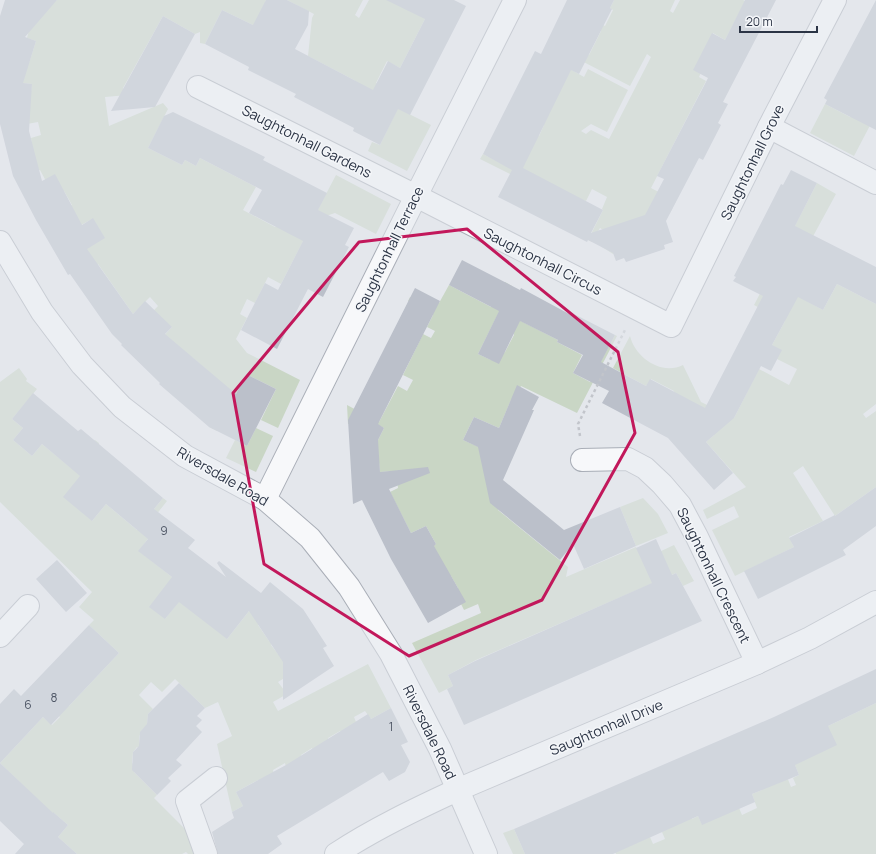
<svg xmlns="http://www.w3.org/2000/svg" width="876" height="854" font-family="Manrope,sans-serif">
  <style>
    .garden { fill: #c9d6c5 }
    .building { fill: #bbc0ca }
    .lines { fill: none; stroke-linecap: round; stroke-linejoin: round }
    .minor-casing { stroke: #a9aeb7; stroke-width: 24 }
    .tertiary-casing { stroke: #a9aeb7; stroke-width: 24 }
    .path { stroke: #c2c5cb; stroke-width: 2.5; stroke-dasharray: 3 3; stroke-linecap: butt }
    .minor { stroke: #f7f8fa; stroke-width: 22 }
    .tertiary { stroke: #f7f8fa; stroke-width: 22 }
    .marked { fill: none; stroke: #c2185b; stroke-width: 3; stroke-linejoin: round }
    .labels { text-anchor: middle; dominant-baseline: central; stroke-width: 3; stroke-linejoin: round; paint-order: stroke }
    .number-label { font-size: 12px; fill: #4f5766 }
    .street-label { font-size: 14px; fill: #2b3445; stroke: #f4f6f9 }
  </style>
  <rect width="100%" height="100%" fill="#e4e7ec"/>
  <!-- garden -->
  <g class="garden">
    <polygon points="57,0 266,0 257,27 222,10 205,44 200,43 200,32 195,34 163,16 123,88 128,95 105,97 109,126 163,103 168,109 148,148 182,165 185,160 196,166 200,158 256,187 243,210 275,227 315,215 336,175 391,204 376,234 335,213 314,220 281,284 268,277 255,303 247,299 240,314 247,318 236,339 247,353 300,380 278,428 261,420 276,389 246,374 217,431 209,427 224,398 201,377 207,370 193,358 159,341 172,327 142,323 158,306 150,297 133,314 98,264 96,266 86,249 92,219 74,229 61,210 72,205 64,191 54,196 40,170 35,172 31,138 41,135 38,122 27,124 32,84 20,83 30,60 36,41 27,38 32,18"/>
    <polygon points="287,0 363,0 355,15 359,18 369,0 419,0 425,19 400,68 387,61 376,83 383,87 377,98 431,125 407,171 368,151 372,142 380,145 395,114 354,80 308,56 312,18 314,14"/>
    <polygon points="614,0 675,0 670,11 673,13 680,0 743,0 766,11 760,24 739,13 725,40 713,33 704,66 699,77 706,81 651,188 676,201 670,213 613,254 602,247 609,233 600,228 592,242 588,240 603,210 602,209 607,197 592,189 586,201 534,186 480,159 483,154 508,167 513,157 488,144 490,141 515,154 528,131 539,136 544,125 533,119 570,69 584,77 588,69 628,90 607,132 591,124 581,131 586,134 591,130 609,139 651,57 647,54 630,86 572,56 589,55 601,31 588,24 591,19 605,26 613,10 610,8"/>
    <polygon points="863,93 876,114 854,156 810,133 825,104 850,117"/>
    <path d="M817,183L836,194L798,264L805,300L823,310L837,284L876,304V404L863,414L866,418L876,411V487L835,516L803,466L793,473L823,521L789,537L794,547L735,576L712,530L739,517L734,506L707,519L703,510L746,487L706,442L714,435L672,395L674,391L651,379L646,386L613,368L630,336C635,357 661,376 683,365L701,402L734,418L759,369L789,385L797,369L777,359L772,345L785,321L754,305Z"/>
    <polygon points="505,282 512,286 478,354 491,360 505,352 514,335 507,314 558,340 557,342 582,355 573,373 590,382 615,335 617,336 577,413 521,386 516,396 511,400 499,428 474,417 463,440 488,451 504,471 498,510 568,567 566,577 636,547 642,560 674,545 694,581 683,586 676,573 476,660 448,675 453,686 439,693 412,643 481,613 478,604 464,610 454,590 458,588 451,576 443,581 426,550 436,544 426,526 411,533 390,492 398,488 396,471 380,472 377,442 384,428 373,422 348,424 347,405 379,422 398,386 407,391 413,380 403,375 423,334 431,338 435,331 427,327 433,315 408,301 410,297 427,306 439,303 449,285 491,307"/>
    <path d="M19,368L27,379L26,381L37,389L12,419L23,428L13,440L32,456L42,444L71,468L95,440L99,443L92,521L106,504L137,530L163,498L167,501L152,520L158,525L139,551L172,577L165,619L208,564L227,639L257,601L293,602L258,625L269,641L277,636L271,645L278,654L286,649L299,669L278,682L287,694L273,702L278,711L368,664L391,708L371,719L365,711L354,717L362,737L340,731L328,738L331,755L316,764L312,748L301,755L305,771L289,780L285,763L273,770L277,787L261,796L258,780L236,792L243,806L232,812L217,744L232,736L218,702L205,708L175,679L162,692L151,682L139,695L153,709L148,714L147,725L149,733L144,728C137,734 139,744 142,752L137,747L133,752L132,763L137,768L134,772L157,795L154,798L191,835L198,854H188L186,852L182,854H77L58,837L68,825L54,813H52L0,763L43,717L52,725L60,717L50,708L69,706L119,653L89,625L94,620L79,607L92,592L0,502V382Z"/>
    <polygon points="256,428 273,436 256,472 226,458 235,440 247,446"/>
    <polygon points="643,498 658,514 668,533 636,546 620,507"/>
    <polygon points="876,703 876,854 616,854 615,852 650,837 653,844 665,839 662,832 687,805 692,819 698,816 702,824 736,801 742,815 757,808 752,794 762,790 782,764 791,787 796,785 793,778 799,775 784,739 828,726"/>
    <polygon points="514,829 525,854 513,854 503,833"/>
  </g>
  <!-- building -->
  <g class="building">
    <polygon points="5,0 57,0 25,37 36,41 23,83 32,84 29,131 42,181 55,174 82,225 93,218 105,238 87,249 133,314 145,301 172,327 165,334 236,394 246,374 276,389 247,446 209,427 159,384 160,383 121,345 122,344 112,334 70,274 68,275 36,220 13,176 0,124 0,16"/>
    <polygon points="266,0 287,0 309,11 308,25 295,49 373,90 388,61 400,68 425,19 386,0 454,0 466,6 410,115 398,109 380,145 353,131 354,128 294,97 296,94 248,70 249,67 205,44 222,10 253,25"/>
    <polygon points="567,0 614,0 610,8 612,9 579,74 571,70 523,168 603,210 591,233 645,215 664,179 657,176 708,78 693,70 712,33 725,40 745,0 776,0 723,102 728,104 718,123 721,125 703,160 699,158 666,221 673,242 664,245 665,249 626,262 624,258 616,261 613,253 588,240 587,242 498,197 512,170 483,154 535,51 541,54"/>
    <polygon points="876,0 876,130 825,104 827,100 824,98"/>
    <polygon points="163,16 195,34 155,107 111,111"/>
    <polygon points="173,112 265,157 263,160 327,193 318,210 354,228 345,245 349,247 323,297 308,289 277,349 241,330 265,283 278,290 303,241 249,213 262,190 200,158 196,166 185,160 182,165 148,148 164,116"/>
    <polygon points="791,170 817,183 795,226 876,267 876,304 837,284 823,310 798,297 772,345 782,350 771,371 761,366 734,418 706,442 733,473 714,490 668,438 602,403 609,391 573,373 583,355 557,342 558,340 520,321 499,364 478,354 499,311 449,285 462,260 520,290 521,288 571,315 572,313 615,335 601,362 646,386 650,379 705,408 763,296 733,281 736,277 734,276 781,184 783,185"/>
    <polygon points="415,288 440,301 378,424 384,428 378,440 380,472 428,467 430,473 389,489 411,533 426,526 436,544 434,546 466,602 428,623 391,559 362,500 353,504 348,420"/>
    <polygon points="517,385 539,397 532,410 534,410 503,480 564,530 620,507 636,546 584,569 573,544 560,560 490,503 478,447 463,440 474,417 499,428"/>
    <polygon points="33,393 78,431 81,429 163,498 154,509 195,540 188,548 226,577 217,563 219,561 261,593 270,582 303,609 327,646 323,648 334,666 283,700 283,662 249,611 227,639 179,602 165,619 149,607 172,577 138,551 148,539 106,504 92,521 63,497 80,476 42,444 32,456 13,440 23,428 12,419"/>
    <polygon points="876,487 876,526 843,550 846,555 758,599 744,571 794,547 789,538 835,515 835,516"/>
    <polygon points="656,539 672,575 676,573 702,621 464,725 447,689 453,686 448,675 475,661 652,583 636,548"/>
    <polygon points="57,560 87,593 66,612 36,579"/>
    <polygon points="89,625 119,653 51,725 43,717 0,763 0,704 14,689 21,696"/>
    <polygon points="876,669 876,703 828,726 837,745 795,765 799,775 752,794 755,802 702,825 698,816 613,854 525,854 514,829 774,717"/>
    <polygon points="179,683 205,708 197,716 202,720 196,726 202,732 176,760 182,765 168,778 171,781 157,795 132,770 133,752 139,746 140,732 147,724 148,714"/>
    <polygon points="391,708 408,742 401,745 410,762 405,772 389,781 383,772 277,836 282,844 268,854 218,854 212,832 234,818 232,812 243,806 236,792 286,765 368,714 371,719"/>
    <polygon points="0,763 53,813 53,812 68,825 58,837 77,854 15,854 24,844 0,821"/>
  </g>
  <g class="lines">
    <!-- minor casing -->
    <g class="minor-casing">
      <g id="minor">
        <polyline points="198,87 426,201 671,326 769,127 835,0"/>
        <polyline points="769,127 876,183"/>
        <polyline points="0,242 42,312 82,365 122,407 185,456 265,499 310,538 349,587 391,654 440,749 486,854"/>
        <polyline points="582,460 628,459 645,468 662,484 680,505 697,537 757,663"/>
        <polyline points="265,499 416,196 515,0"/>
        <polyline points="0,636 28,606"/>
        <polyline points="206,854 187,801 216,778"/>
      </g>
    </g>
    <!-- tertiary casing -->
    <g class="tertiary-casing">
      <path id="tertiary" d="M336,854C374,829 416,809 457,790L757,663L810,638L876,602"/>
    </g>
    <!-- path -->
    <polyline class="path" points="580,436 578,424 625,330"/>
    <!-- minor -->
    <use href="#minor" class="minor"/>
    <!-- tertiary -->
    <use href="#tertiary" class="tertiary"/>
  </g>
  <!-- marked area -->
  <path d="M0 0H876V854H0ZM467,229L618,352L635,433L542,600L409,656L264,564L233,393L359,242Z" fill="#e4e7ec" fill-opacity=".55" fill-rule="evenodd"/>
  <path class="marked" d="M467,229L618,352L635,433L542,600L409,656L264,564L233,393L359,242Z"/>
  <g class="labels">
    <!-- number labels -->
    <g class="number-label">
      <text x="164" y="530">9</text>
      <text x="54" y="697">8</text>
      <text x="28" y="704">6</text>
      <text x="391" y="726">1</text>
    </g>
    <!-- street labels -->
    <g class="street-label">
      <text transform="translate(307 141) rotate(27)">Saughtonhall Gardens</text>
      <text transform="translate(752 162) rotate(-64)">Saughtonhall Grove</text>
      <text transform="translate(389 249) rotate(-64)">Saughtonhall Terrace</text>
      <text transform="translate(543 261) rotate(27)">Saughtonhall Circus</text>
      <text transform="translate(223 476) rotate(30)">Riversdale Road</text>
      <text transform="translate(714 575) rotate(64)">Saughtonhall Crescent</text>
      <text transform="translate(606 727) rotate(-23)">Saughtonhall Drive</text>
      <text transform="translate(430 732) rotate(64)">Riversdale Road</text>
    </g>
  </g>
  <!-- scale -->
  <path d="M740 26v6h77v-6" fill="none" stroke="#2b3445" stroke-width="2"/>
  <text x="746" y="26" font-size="12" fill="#2b3445" stroke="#f4f6f9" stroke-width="3" paint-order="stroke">20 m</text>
</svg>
